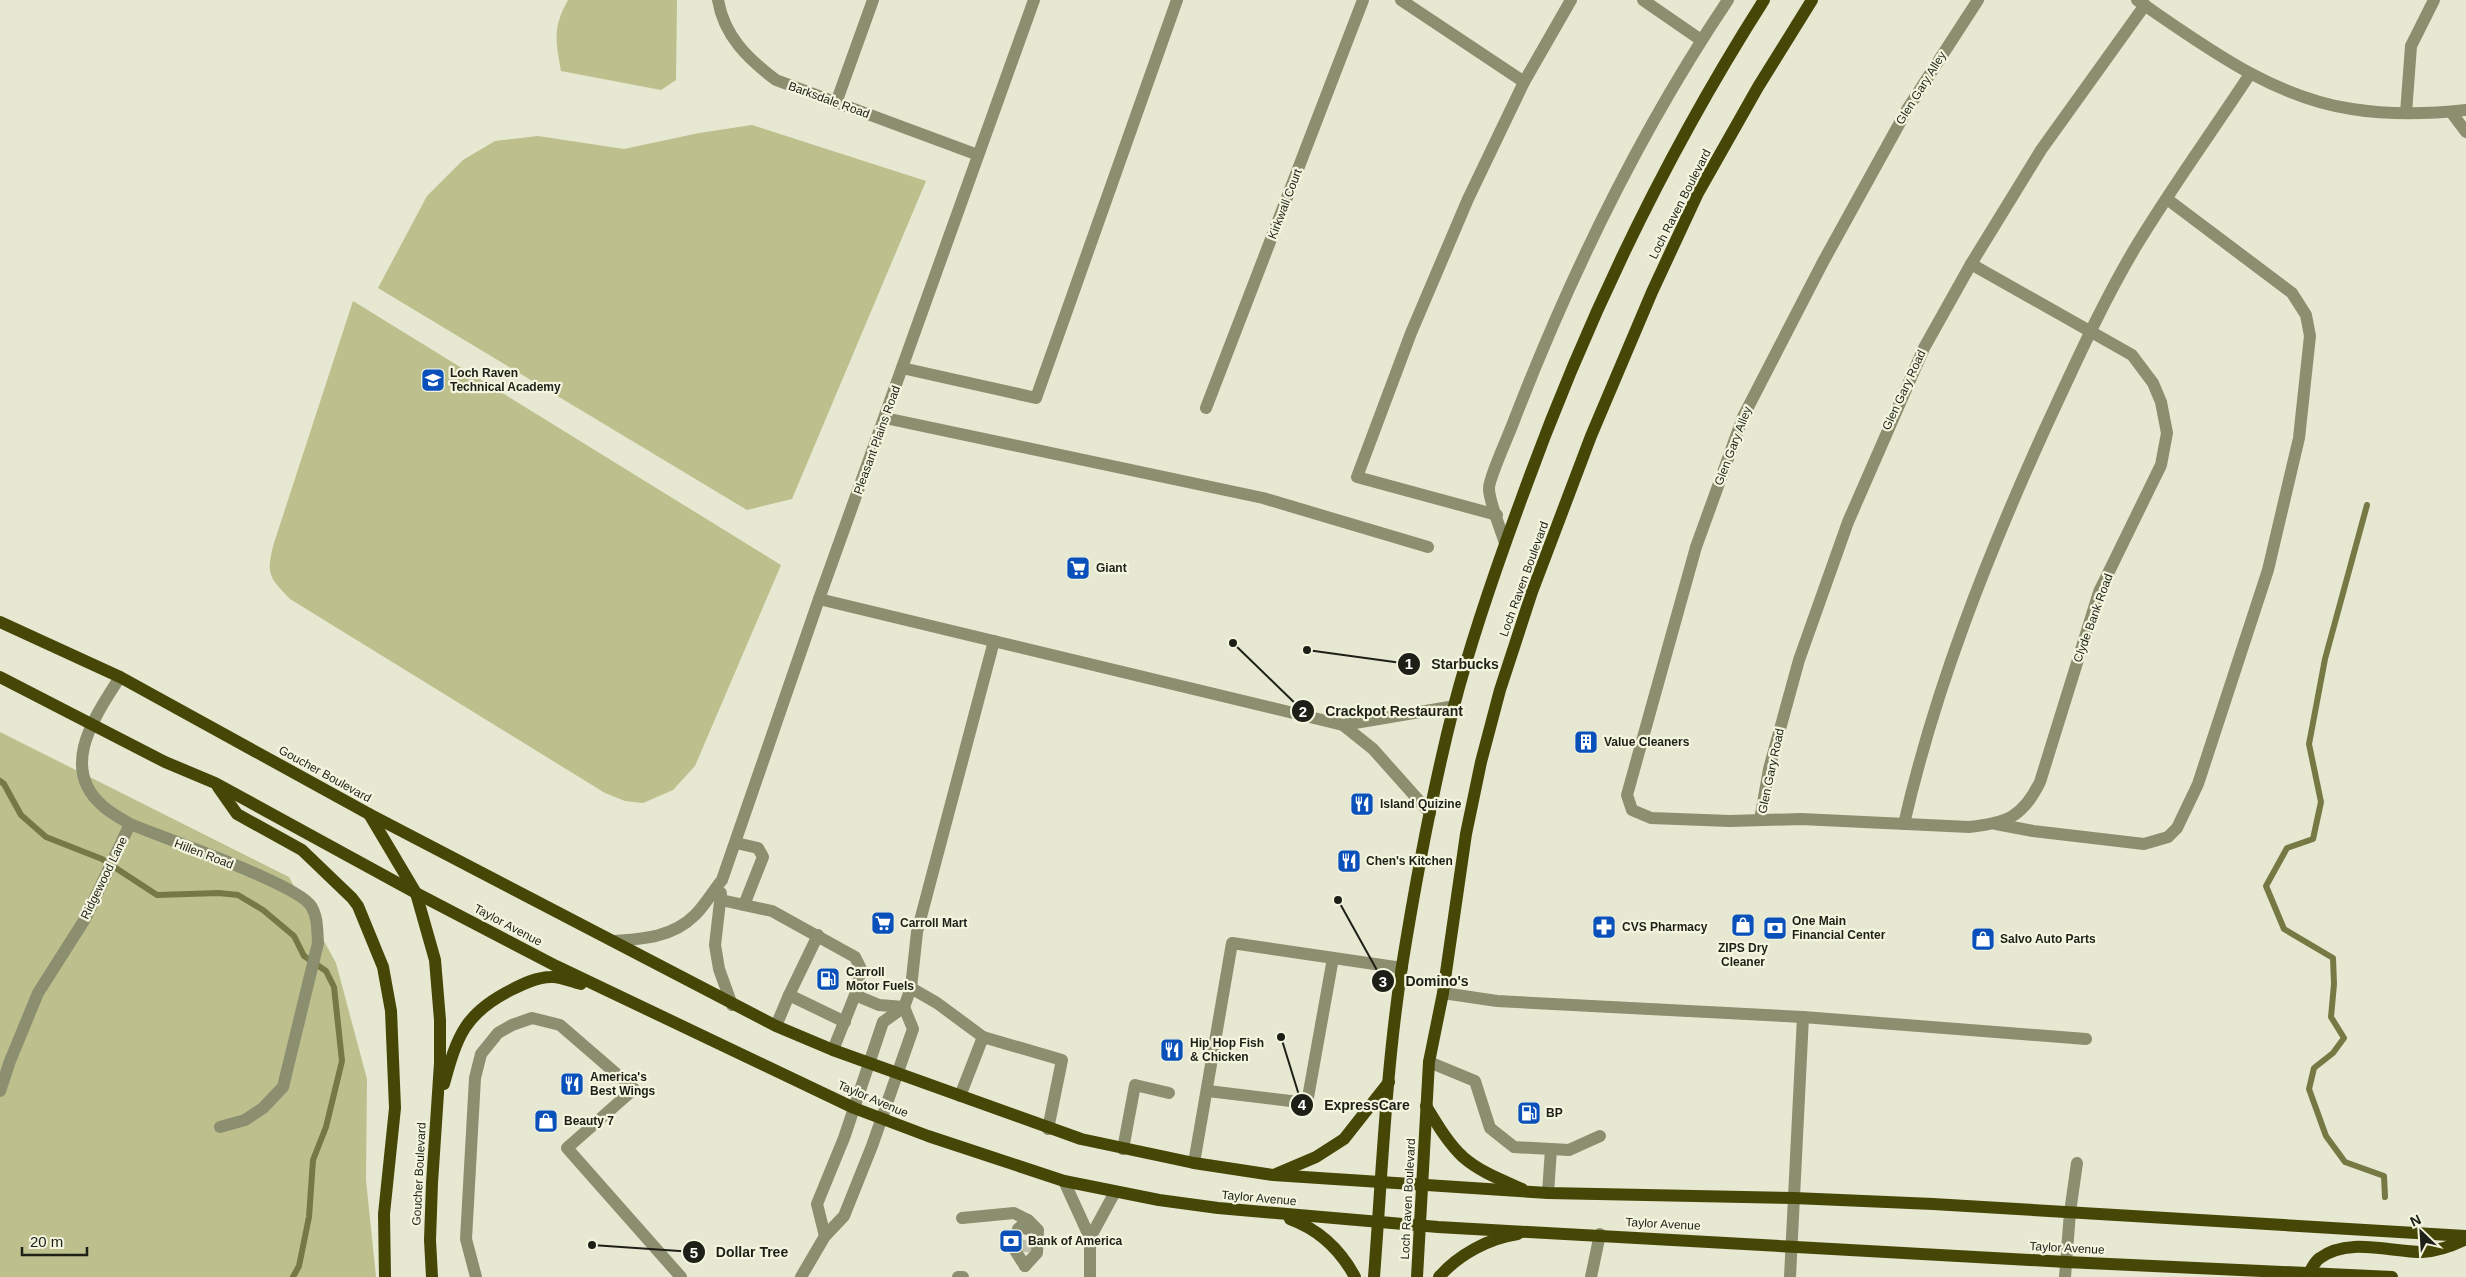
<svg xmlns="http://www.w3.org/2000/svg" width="2466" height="1277" font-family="Arial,sans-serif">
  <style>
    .green { fill: #bdbf8d }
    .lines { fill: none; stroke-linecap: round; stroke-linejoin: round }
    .stream { stroke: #777944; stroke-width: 6 }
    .minor-tunnel { stroke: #bec0ac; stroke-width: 12; stroke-dasharray: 12 6; stroke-linecap: butt }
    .minor { stroke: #8c8e70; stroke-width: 12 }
    .major { stroke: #464706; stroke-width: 12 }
    .labels { text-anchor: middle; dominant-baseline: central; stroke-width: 4.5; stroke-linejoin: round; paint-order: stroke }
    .street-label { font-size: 12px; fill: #1e1f17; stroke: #f3f5de }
    .poi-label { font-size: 12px; font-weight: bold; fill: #1e1f17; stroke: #f3f5de; text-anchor: start }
    .leader { fill: none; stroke: #1e1f17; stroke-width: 2 }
    .callout-dot { fill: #1e1f17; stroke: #f3f5de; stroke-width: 2 }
    .mark-label { font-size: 15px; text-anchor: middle; font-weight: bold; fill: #fff }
    .callout-label { font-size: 14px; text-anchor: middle; font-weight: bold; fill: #1e1f17; stroke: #f3f5de; stroke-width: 4.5; stroke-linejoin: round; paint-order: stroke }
  </style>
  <rect width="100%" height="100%" fill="#e6e8d1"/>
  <!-- green -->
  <g class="green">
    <path d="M568,0H677L676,80L661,90L561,71C556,40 552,29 568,0Z"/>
    <polygon points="752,125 926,181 792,499 747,510 378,288 427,196 463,160 495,141 538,136 624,149 699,133"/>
    <path d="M353,301L781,565L695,766L673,790L643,803L625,801L605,793L290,599C268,576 266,574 274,543Z"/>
    <polygon points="0,732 289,877 336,963 367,1079 366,1180 376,1277 0,1277"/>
  </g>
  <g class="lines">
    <!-- stream -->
    <g class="stream">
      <polyline points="2367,505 2325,659 2309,744 2321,802 2313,839 2287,848 2266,886 2284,929 2333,958 2334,984 2331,1017 2344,1038 2333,1053 2314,1068 2309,1089 2326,1136 2345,1162 2384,1176 2385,1197"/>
      <polyline points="0,781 4,784 21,815 46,837 102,859 157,895 219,893 238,895 263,910 294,936 304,956 326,971 334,987 342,1061 326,1127 313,1160 309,1217 299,1266 293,1277"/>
    </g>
    <!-- minor-tunnel -->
    <g class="minor-tunnel">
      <polyline points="1016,1252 1018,1229"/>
      <polyline points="1025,1252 1027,1229"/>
    </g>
    <!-- minor -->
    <g class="minor">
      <path d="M718,0C724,36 748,59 776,80L978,155"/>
      <polyline points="1401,0 1524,82 1468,199 1411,333 1357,477 1497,515"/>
      <polyline points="1643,0 1701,40"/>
      <path d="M2137,0C2203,45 2271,97 2352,109C2389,115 2429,114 2466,110"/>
      <polyline points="1524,82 1571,0"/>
      <polyline points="836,103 873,0"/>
      <polyline points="2451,112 2466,132"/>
      <polyline points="2406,113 2411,46 2434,0"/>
      <path d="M1971,264L2132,355L2153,383L2161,402L2167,433L2161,465L2099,592L2040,782C2023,817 2007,823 1969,827L1801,819L1730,821L1651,818L1632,810L1627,795L1696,547L1743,417L1823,262L1908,108L1978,0"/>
      <polyline points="902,368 1036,398 1177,0"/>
      <polyline points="1206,408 1363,0"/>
      <polyline points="885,418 1263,498 1428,547"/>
      <path d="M1505,543C1501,530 1489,501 1489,489C1488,480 1511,430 1515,418C1572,271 1640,131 1728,0"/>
      <polyline points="819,599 1343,725 1455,706"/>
      <polyline points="1343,725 1373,749 1430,813"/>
      <polyline points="1760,820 1769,769 1799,660 1848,522 1924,348 1971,264 2041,150 2145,5"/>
      <path d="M130,824C161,837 298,884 311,906C318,917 317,930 318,943L283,1087L263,1108L245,1120L220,1127"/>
      <path d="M1904,824C1935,688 1987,557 2044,431C2073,369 2100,307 2135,248C2171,188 2212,132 2250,74"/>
      <polyline points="1996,824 2033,831 2144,844 2168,837 2177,828 2198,784 2268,570 2299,438 2310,336 2306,315 2292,293 2167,199"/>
      <polyline points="736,843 758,848 763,857 744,905"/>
      <polyline points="721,893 715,945 719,969 732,1005"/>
      <polyline points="721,900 772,911 855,957 861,969 855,995 833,1050"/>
      <path d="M614,941C644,939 673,937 695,915C705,905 713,891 722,880L819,599L1034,0"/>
      <polyline points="911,988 937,1003 983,1037"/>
      <polyline points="1443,993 1497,1001 1803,1017 2086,1039"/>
      <polyline points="789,995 845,1022"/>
      <polyline points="855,995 879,1005 904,1007"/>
      <polyline points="776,1026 789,995 818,935"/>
      <polyline points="1429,1062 1475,1081 1490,1128 1514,1147 1569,1150 1600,1136"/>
      <path d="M0,1091L10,1061L38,993L85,919L130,824C122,819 112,814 104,807C57,768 96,715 120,677"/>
      <polyline points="1208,1091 1307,1103 1333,958"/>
      <polyline points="960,1096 983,1037 1062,1060 1048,1129"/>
      <polyline points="1123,1149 1135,1085 1169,1093"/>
      <polyline points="1194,1163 1232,943 1402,968"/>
      <polyline points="1064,1181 1090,1238 1090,1277"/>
      <polyline points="1548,1193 1551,1149"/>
      <polyline points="962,1218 1014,1213 1028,1220 1027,1229"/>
      <polyline points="1018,1229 1028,1220 1038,1230 1037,1253 1025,1266"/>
      <polyline points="825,1236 817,1204 844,1138 883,1022 904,1007 911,988 917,932 994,641"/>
      <polyline points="1090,1238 1115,1192"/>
      <polyline points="1016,1252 1025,1266"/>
      <polyline points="476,1277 466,1239 475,1078 481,1054 498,1033 512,1025 532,1018 560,1025 634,1089 567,1148 681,1277"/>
      <polyline points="801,1277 825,1236 844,1216 872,1146 913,1029 904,1007"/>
      <polyline points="958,1277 963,1277"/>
      <polyline points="1591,1277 1600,1234"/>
      <polyline points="1790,1277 1803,1017"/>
      <polyline points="2065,1277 2070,1212 2077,1163"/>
    </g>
    <!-- major -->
    <g class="major">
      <polyline points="0,622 120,677 369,814 776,1026 833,1050 1081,1139 1194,1163 1273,1175 1548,1193 1794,1198 1933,1204 2466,1236"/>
      <polyline points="0,677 165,762 215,783 416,893 556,966 854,1108 928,1136 1064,1181 1159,1200 1218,1208 1438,1227 2066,1262 2392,1277"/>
      <polyline points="218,787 237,814 302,850 352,898 358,906 383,967 391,1011 395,1108 384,1214 385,1277"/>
      <polyline points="369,814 416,893 435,960 440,1020 440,1063 432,1183 430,1240 432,1277"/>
      <path d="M444,1084C457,1036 465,1013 511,990C523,984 537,977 551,977C560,976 572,982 581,984"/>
      <path d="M1426,1106C1437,1124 1448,1143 1463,1157C1480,1172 1502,1180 1522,1189"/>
      <polyline points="1276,1174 1316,1157 1344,1139 1389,1082"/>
      <path d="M1290,1219C1320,1230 1340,1249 1355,1277"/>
      <path d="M2309,1273C2312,1268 2315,1261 2320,1258C2348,1237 2390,1252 2422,1252C2437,1251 2452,1246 2466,1239"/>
      <path d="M1374,1277C1382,1173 1386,1069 1402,966C1416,879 1432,792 1454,706C1472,636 1496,568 1521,500C1584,325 1664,157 1764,0"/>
      <polyline points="1417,1277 1429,1062 1443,993 1466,834 1481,762 1500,690 1532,592 1591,436 1652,292 1698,193 1758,87 1812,0"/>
      <path d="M1439,1277C1458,1255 1489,1238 1518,1234"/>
    </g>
  </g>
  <!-- icons -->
  <defs>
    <g id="school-square" transform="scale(1.25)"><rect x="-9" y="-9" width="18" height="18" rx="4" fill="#0a50ba" stroke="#f3f5de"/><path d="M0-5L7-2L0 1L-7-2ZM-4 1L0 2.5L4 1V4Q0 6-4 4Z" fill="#fff"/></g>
    <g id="supermarket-square" transform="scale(1.25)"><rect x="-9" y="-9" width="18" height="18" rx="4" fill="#0a50ba" stroke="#f3f5de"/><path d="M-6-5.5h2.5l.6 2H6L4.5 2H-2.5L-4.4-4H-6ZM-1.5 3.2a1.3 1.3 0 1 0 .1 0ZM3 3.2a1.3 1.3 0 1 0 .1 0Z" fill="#fff"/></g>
    <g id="building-square" transform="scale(1.25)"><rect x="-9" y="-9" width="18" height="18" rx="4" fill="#0a50ba" stroke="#f3f5de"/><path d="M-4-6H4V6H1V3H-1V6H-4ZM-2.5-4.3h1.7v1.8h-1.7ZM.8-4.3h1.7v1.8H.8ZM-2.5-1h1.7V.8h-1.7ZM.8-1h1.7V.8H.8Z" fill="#fff"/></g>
    <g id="restaurant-square" transform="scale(1.25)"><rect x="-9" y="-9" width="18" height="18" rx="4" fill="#0a50ba" stroke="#f3f5de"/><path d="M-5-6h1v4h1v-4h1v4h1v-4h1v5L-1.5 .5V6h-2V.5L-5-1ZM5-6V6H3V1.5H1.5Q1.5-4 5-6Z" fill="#fff"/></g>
    <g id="shop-square" transform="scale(1.25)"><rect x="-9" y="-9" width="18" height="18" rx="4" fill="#0a50ba" stroke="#f3f5de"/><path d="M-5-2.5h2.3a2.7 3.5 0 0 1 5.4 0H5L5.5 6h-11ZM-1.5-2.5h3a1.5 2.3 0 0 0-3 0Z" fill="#fff"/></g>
    <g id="pharmacy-square" transform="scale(1.25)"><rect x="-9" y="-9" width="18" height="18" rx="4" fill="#0a50ba" stroke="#f3f5de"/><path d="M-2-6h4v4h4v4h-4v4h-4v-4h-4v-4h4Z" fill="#fff"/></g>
    <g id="bank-square" transform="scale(1.25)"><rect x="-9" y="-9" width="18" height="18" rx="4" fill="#0a50ba" stroke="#f3f5de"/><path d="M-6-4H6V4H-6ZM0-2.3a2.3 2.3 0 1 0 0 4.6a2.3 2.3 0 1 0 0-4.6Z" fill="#fff"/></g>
    <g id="fuel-square" transform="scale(1.25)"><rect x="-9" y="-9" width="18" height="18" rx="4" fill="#0a50ba" stroke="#f3f5de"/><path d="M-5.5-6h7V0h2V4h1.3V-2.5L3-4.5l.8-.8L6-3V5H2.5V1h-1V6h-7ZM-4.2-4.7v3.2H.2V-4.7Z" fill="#fff"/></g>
  </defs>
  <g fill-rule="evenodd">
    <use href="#school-square" x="433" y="380"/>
    <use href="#supermarket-square" x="1078" y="568"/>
    <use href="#building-square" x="1586" y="742"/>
    <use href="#restaurant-square" x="1362" y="804"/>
    <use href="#restaurant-square" x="1349" y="861"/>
    <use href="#supermarket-square" x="883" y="923"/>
    <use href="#shop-square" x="1743" y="925"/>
    <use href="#pharmacy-square" x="1604" y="927"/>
    <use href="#bank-square" x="1775" y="928"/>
    <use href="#shop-square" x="1983" y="939"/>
    <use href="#fuel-square" x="828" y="979"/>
    <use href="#restaurant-square" x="1172" y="1050"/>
    <use href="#restaurant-square" x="572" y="1084"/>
    <use href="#fuel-square" x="1529" y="1113"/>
    <use href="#shop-square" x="546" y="1121"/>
    <use href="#bank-square" x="1011" y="1241"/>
  </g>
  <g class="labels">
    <!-- street labels -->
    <g class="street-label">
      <text transform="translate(1921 88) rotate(-58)">Glen Gary Alley</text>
      <text transform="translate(829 100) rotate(20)">Barksdale Road</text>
      <text transform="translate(1285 204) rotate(-69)">Kirkwall Court</text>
      <text transform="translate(1680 204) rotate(-63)">Loch Raven Boulevard</text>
      <text transform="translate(1904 390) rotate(-65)">Glen Gary Road</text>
      <text transform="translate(877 440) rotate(-70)">Pleasant Plains Road</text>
      <text transform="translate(1733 446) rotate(-69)">Glen Gary Alley</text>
      <text transform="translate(1524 579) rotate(-70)">Loch Raven Boulevard</text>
      <text transform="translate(2093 618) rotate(-70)">Clyde Bank Road</text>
      <text transform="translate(1771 771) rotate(-78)">Glen Gary Road</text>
      <text transform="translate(325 774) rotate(29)">Goucher Boulevard</text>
      <text transform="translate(204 854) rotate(21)">Hillen Road</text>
      <text transform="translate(104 878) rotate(-64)">Ridgewood Lane</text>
      <text transform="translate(508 925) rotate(28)">Taylor Avenue</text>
      <text transform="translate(873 1099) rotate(23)">Taylor Avenue</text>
      <text transform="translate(419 1174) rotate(-87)">Goucher Boulevard</text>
      <text transform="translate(1259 1198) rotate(5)">Taylor Avenue</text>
      <text transform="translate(1408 1199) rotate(-87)">Loch Raven Boulevard</text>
      <text transform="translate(1663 1224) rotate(3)">Taylor Avenue</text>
      <text transform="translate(2067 1248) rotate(3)">Taylor Avenue</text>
    </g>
    <!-- poi labels -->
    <g class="poi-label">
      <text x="450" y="373">Loch Raven<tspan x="450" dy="14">Technical Academy</tspan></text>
      <text x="1096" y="568">Giant</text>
      <text x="1604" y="742">Value Cleaners</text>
      <text x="1380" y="804">Island Quizine</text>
      <text x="1366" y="861">Chen's Kitchen</text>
      <text x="1792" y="921">One Main<tspan x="1792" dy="14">Financial Center</tspan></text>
      <text x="900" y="923">Carroll Mart</text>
      <text x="1622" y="927">CVS Pharmacy</text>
      <text x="2000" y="939">Salvo Auto Parts</text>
      <text x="1743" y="948" text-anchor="middle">ZIPS Dry<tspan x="1743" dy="14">Cleaner</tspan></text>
      <text x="846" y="972">Carroll<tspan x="846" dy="14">Motor Fuels</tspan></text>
      <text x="1190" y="1043">Hip Hop Fish<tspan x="1190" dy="14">&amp; Chicken</tspan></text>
      <text x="590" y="1077">America's<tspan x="590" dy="14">Best Wings</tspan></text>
      <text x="1546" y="1113">BP</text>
      <text x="564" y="1121">Beauty 7</text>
      <text x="1028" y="1241">Bank of America</text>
    </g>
  </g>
  <!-- callouts -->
  <path class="leader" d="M1307 650L1409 664M1233 643L1303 711M1338 900L1383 981M1281 1037L1302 1105M592 1245L694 1252"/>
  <g class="callout-dot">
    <circle cx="1307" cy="650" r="5"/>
    <circle cx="1233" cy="643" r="5"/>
    <circle cx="1338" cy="900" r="5"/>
    <circle cx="1281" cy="1037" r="5"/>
    <circle cx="592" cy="1245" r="5"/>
    <circle cx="1409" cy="664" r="12"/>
    <circle cx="1303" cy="711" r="12"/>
    <circle cx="1383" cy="981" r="12"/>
    <circle cx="1302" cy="1105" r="12"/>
    <circle cx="694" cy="1252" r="12"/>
  </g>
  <g class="mark-label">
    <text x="1409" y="669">1</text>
    <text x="1303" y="717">2</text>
    <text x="1383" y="987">3</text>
    <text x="1302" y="1110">4</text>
    <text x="694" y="1258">5</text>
  </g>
  <g class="callout-label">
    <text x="1465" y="669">Starbucks</text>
    <text x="1394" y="716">Crackpot Restaurant</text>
    <text x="1437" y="986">Domino's</text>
    <text x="1367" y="1110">ExpressCare</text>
    <text x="752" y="1257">Dollar Tree</text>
  </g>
  <!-- north arrow -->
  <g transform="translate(2421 1232) rotate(335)" stroke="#f3f5de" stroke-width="4" paint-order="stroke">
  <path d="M0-4L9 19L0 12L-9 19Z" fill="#1e1f17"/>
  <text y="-8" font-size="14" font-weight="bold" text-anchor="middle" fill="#1e1f17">N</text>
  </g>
  <!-- scale -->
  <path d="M22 1247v8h65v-8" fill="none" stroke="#1e1f17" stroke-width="2.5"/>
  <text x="30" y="1247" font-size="15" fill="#1e1f17" stroke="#f3f5de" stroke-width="4" paint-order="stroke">20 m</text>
</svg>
